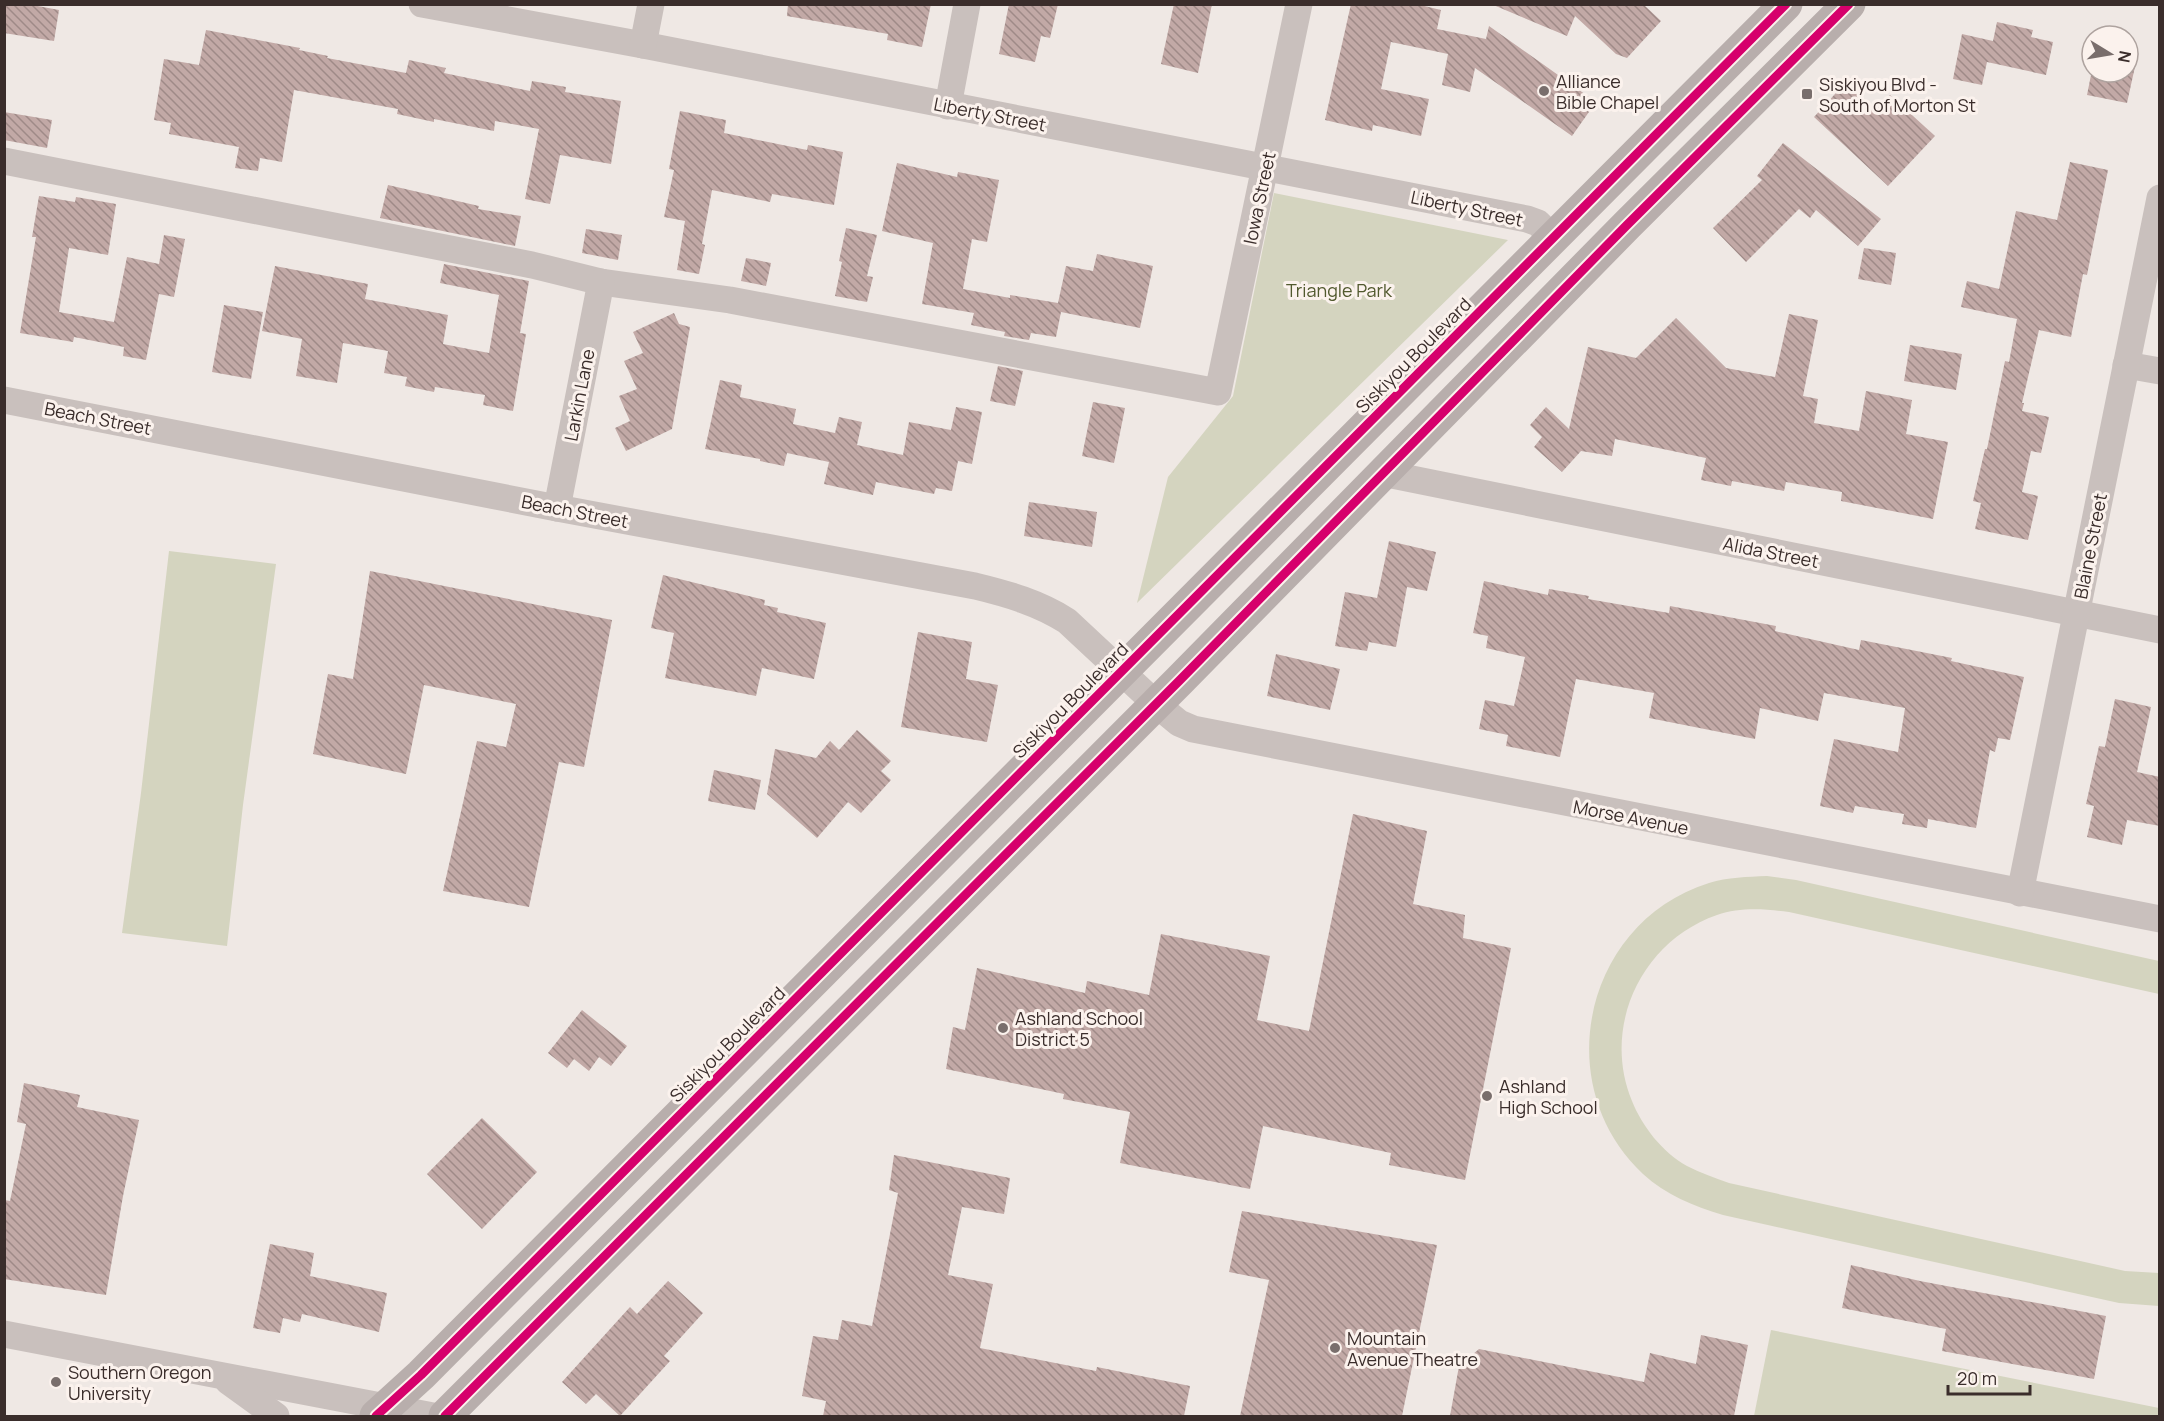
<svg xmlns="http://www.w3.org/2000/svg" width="2164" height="1421" font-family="Manrope,sans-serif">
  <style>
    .green { fill: #d4d4bf }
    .building { fill: url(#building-back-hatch) }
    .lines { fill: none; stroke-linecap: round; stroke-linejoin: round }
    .minor { stroke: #c9c0bd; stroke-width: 27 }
    .major { stroke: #b8aeac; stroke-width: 33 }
    .cycleway-casing { stroke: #fbf2ed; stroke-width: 13 }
    .cycleway { stroke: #d6006c; stroke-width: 9 }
    .poi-dot { fill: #796e6c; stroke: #fbf2ed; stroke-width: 2 }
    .labels { text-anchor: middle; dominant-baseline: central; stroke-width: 6; stroke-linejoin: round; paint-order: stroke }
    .poi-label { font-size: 18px; fill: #3a2d2b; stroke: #fbf2ed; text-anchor: start }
    .street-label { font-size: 18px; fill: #3a2d2b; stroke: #fbf2ed }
    .park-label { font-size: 18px; fill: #51592e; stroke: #fbf2ed }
  </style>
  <defs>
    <pattern id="building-back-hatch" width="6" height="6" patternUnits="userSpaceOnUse" patternTransform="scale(1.5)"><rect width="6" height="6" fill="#c2a9a6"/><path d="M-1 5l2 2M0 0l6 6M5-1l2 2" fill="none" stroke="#9f8a87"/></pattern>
  </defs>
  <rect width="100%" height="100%" fill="#efe8e4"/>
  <!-- green -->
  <g class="green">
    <polygon points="1274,193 1508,240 1137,603 1168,477 1233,396"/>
    <polygon points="169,551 276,564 243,805 227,946 122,933 141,793"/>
    <path d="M1767,876L1796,880L2159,961V994L1789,912C1765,909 1740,907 1717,915C1642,941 1601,1026 1632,1101C1642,1126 1662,1152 1687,1166C1701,1173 1715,1178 1729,1183L2125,1271L2159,1273V1306L2119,1303L1723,1215C1693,1206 1666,1195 1643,1174C1548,1085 1584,922 1709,883C1728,877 1747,877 1767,876Z"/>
    <polygon points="1771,1330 2159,1408 2159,1416 1754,1416"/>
  </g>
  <!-- building -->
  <g class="building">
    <polygon points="4,4 27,4 59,10 54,41 4,33"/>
    <polygon points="788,4 931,4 922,47 887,40 888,34 787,16"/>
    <polygon points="1009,4 1058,4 1050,38 1041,36 1035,62 999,54"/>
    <polygon points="1174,4 1212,4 1198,73 1161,64"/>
    <polygon points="1351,4 1416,4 1441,10 1437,29 1486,39 1489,26 1596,102 1572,136 1475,68 1470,92 1442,85 1448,54 1391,42 1381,89 1429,99 1421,136 1373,125 1372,131 1325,120"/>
    <polygon points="1491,4 1643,4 1661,21 1627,58 1616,54 1575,16 1567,36"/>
    <polygon points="1997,22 2033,30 2031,37 2053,42 2046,75 1987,62 1982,85 1953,79 1962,34 1993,41"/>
    <polygon points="206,30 300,48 299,50 328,56 327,58 406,73 409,60 446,68 444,73 530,91 532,81 566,87 565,92 621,101 611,164 560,155 550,204 525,199 539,129 495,121 494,131 434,119 434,122 397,114 398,109 294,90 282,162 260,158 258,171 235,168 239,147 169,134 171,123 154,120 164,59 199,65"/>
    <polygon points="2128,51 2138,53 2127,103 2087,95 2092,70 2128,72"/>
    <polygon points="1845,83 1875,111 1890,95 1935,136 1888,186 1814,117"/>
    <polygon points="680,111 726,120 724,133 807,150 808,145 843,152 834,205 772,194 770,202 712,190 702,244 705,245 699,274 677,270 685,221 664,217 674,170 669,169"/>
    <polygon points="4,112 52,120 47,148 4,140"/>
    <polygon points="1783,143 1881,219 1858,246 1816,210 1810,218 1799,209 1746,262 1713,228 1762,180 1757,176"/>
    <polygon points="2070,162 2108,170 2087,275 2083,274 2071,337 2039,330 2022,403 2024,403 2022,411 2049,417 2041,453 2031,451 2022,492 2038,496 2028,540 1975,529 1981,503 1973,501 1985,449 1987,449 2005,361 2009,362 2017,319 1961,307 1967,281 1999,289 2016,211 2057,220"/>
    <polygon points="897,163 957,177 958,172 999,180 987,242 972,239 963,289 1010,298 1010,295 1058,303 1066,266 1093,271 1097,254 1153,266 1140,328 1061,312 1056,337 1031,333 1029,340 1004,336 1005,332 971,325 974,313 922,304 933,243 882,231"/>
    <polygon points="388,185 479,206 478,209 521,216 515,246 380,218"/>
    <polygon points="39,196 75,202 76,197 116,204 108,255 69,248 59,312 114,322 127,257 159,264 164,235 185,239 174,297 159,294 146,360 123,356 124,347 74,337 73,342 20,333 36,237 32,237"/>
    <polygon points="846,228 877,235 867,276 873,277 867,302 835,296 842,262 839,261"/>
    <polygon points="586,229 622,235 618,260 582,253"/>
    <polygon points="1864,248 1896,253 1891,285 1858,279"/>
    <polygon points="746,258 771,263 766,286 741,281"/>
    <polygon points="444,264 529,281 520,333 526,334 513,411 483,405 485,395 435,387 434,392 405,386 407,377 384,373 388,351 343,343 337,383 296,376 302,339 262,331 275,266 368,284 365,299 448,315 443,344 489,353 499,295 440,283"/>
    <polygon points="224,305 263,312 251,379 212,372"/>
    <polygon points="674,313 679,324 690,327 672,429 626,451 615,428 630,421 619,396 637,389 624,361 643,353 633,332"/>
    <polygon points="1789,314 1818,320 1803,396 1818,399 1814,423 1859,431 1866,391 1912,400 1906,434 1948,442 1933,519 1841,501 1842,492 1786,482 1784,491 1732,481 1731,486 1701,480 1706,458 1615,439 1612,456 1581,451 1562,472 1534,447 1542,437 1530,425 1546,407 1569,429 1588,347 1636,358 1676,318 1726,368 1775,377"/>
    <polygon points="1910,345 1962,354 1956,390 1904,381"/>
    <polygon points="998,366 1023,371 1015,406 990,401"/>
    <polygon points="720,380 742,385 740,397 796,409 793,424 835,433 839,417 862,422 857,445 903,455 909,422 951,430 956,407 982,412 972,464 958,461 952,491 936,488 934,494 876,482 873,495 824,484 829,462 787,453 784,466 760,461 760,459 705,449"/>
    <polygon points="1093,402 1125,408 1114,463 1082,456"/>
    <polygon points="1029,502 1097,512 1092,547 1024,536"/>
    <polygon points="1389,541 1436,552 1427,591 1407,587 1396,647 1369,642 1367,651 1335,646 1345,592 1377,598"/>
    <polygon points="370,571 612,620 584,767 559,762 529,907 443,891 477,741 506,747 516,704 424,685 406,774 313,754 328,674 353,679"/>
    <polygon points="663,575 765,600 764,605 778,608 777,612 826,623 814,679 762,668 756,696 665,678 674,633 651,628"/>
    <polygon points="1484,581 1548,595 1549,589 1589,596 1588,599 1669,613 1670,606 1776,626 1775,631 1859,650 1861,640 1952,658 1951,661 2024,677 2010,740 1998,738 1995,752 1990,750 1976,828 1928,819 1927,828 1902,824 1904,814 1855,806 1853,813 1820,806 1834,739 1898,752 1905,708 1824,693 1818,721 1760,708 1755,739 1649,718 1654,693 1576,679 1560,757 1506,746 1508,735 1479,729 1485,700 1514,706 1525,657 1486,648 1488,636 1473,633"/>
    <polygon points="918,632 972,642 966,679 998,685 987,742 901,727"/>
    <polygon points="1276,654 1340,669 1330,710 1267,696"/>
    <polygon points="2115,699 2151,707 2137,772 2160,777 2160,826 2127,820 2122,845 2087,837 2094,806 2086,804 2099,746 2105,747"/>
    <polygon points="857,730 891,761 881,771 891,780 861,813 848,802 817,838 767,794 775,749 816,758 830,741 839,750"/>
    <polygon points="714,770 761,780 755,810 708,801"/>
    <polygon points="1353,814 1427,831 1413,904 1465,915 1463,938 1511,948 1465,1180 1389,1165 1391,1153 1263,1126 1250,1189 1120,1163 1130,1112 1063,1099 1064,1094 946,1069 953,1027 965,1030 977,968 1085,993 1087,981 1149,995 1161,934 1270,956 1257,1020 1309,1031"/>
    <polygon points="582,1010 627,1046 611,1066 599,1057 589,1071 574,1059 567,1068 548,1053"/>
    <polygon points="24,1083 80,1095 77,1107 139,1120 123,1196 106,1295 4,1279 4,1200 10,1201 26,1124 17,1122"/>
    <polygon points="482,1118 537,1172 482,1229 427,1174"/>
    <polygon points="894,1155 1010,1178 1004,1214 962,1207 948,1275 993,1284 980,1348 1096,1371 1097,1367 1190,1386 1184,1416 823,1416 826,1401 802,1396 813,1336 838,1340 842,1320 872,1326 898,1193 889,1190"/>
    <polygon points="1242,1211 1437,1245 1402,1416 1240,1416 1269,1280 1229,1272"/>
    <polygon points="270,1244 314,1253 310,1276 387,1293 379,1332 302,1314 300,1322 283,1318 280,1333 253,1328"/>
    <polygon points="1851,1265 1920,1281 2106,1316 2094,1379 1942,1351 1946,1329 1842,1308"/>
    <polygon points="668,1281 703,1313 664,1356 670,1361 620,1416 596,1394 586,1404 562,1382 630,1307 637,1314"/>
    <polygon points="1701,1335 1748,1345 1734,1416 1450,1416 1459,1366 1479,1349 1644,1382 1650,1353 1696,1364"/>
  </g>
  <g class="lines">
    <!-- minor -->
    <g class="minor">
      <polyline points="422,4 643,45 1527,219 1538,223 1553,238"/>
      <polyline points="643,45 651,4"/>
      <polyline points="948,106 967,4"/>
      <polyline points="4,161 532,265 601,282 730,300 1218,392 1299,4"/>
      <polyline points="2126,365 2160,371"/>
      <path d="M4,400L557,508L975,586C1008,594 1039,603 1067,621L1156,704L1179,723L1193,729L2160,919"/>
      <polyline points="1382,473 2160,630"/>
      <polyline points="557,508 601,282"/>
      <polyline points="2020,893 2160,198"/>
      <polyline points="4,1334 433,1416"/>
      <polyline points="228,1381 276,1416"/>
    </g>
    <!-- major -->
    <g class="major">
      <polyline points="376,1416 421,1375 1786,4"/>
      <polyline points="445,1416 1179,681 1627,225 1849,4"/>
    </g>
    <!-- cycleway casing -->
    <g class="cycleway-casing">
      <g id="cycleway">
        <polyline points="376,1416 421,1375 1786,4"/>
        <polyline points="445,1416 1179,681 1627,225 1849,4"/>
      </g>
    </g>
    <!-- cycleway -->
    <use href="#cycleway" class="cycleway"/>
  </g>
  <!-- markers -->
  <g class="poi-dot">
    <circle cx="1544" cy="91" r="6"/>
    <rect x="1801" y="88" width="12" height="12" rx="3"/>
    <circle cx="1003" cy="1028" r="6"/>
    <circle cx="1487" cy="1096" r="6"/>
    <circle cx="1335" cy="1348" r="6"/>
    <circle cx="56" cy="1382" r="6"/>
  </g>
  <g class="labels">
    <!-- poi labels -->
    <g class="poi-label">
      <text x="1556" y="81">Alliance<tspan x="1556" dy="21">Bible Chapel</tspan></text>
      <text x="1819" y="84">Siskiyou Blvd -<tspan x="1819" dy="21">South of Morton St</tspan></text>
      <text x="1015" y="1018">Ashland School<tspan x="1015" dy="21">District 5</tspan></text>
      <text x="1499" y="1086">Ashland<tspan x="1499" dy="21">High School</tspan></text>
      <text x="1347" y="1338">Mountain<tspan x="1347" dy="21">Avenue Theatre</tspan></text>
      <text x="68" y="1372">Southern Oregon<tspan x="68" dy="21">University</tspan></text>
    </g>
    <!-- street labels -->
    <g class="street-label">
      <text transform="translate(990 114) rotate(11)">Liberty Street</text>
      <text transform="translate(1259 198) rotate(-78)">Iowa Street</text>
      <text transform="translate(1467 208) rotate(12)">Liberty Street</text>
      <text transform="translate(1413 355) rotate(-45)">Siskiyou Boulevard</text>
      <text transform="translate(579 395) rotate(-79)">Larkin Lane</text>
      <text transform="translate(98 418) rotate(11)">Beach Street</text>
      <text transform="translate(575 511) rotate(11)">Beach Street</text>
      <text transform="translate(2090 546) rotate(-79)">Blaine Street</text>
      <text transform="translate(1771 552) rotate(11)">Alida Street</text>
      <text transform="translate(1070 700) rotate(-45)">Siskiyou Boulevard</text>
      <text transform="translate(1631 817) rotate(11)">Morse Avenue</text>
      <text transform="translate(727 1044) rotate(-45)">Siskiyou Boulevard</text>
    </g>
    <!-- park labels -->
    <g class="park-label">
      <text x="1339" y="290">Triangle Park</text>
    </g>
  </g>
  <!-- border -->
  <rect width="2164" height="1421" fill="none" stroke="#3a2d2b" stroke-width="12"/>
  <!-- north arrow -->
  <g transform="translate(2110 54) rotate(101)"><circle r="28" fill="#fbf2ed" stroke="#aea39f" stroke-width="1.5"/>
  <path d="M0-4.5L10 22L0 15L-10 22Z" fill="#796e6c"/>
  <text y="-9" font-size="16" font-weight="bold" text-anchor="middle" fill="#3a2d2b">N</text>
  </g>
  <!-- scale -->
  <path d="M1948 1385v9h82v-9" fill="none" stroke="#3a2d2b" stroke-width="3"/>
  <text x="1957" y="1385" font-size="18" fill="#3a2d2b" stroke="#fbf2ed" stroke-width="4.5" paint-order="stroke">20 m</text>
</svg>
